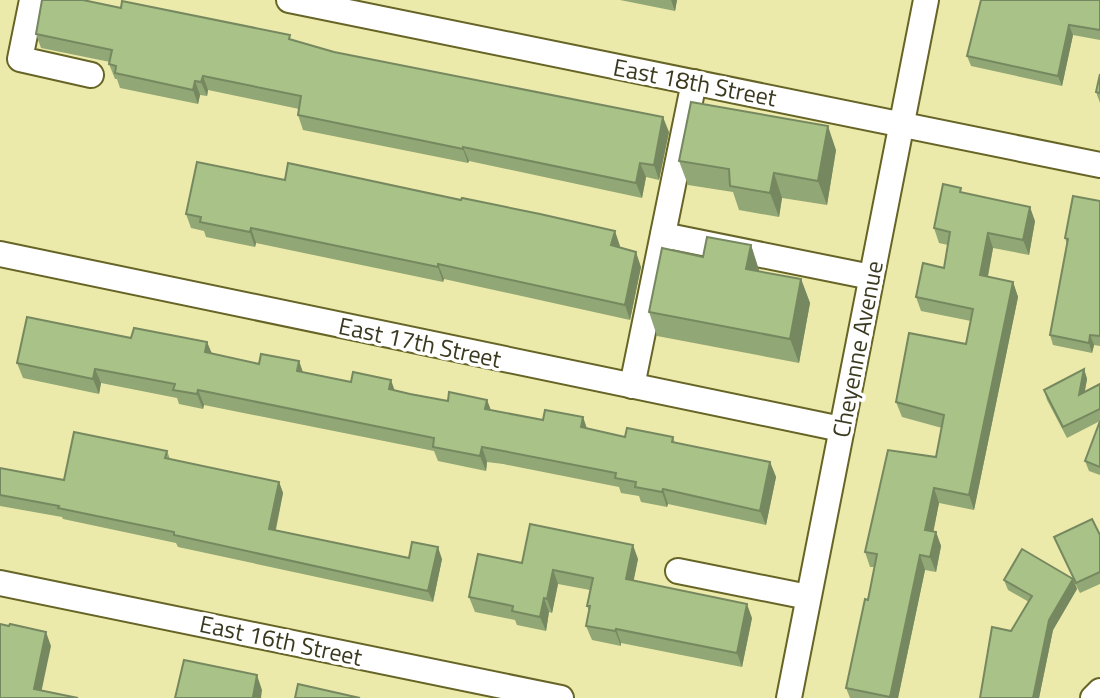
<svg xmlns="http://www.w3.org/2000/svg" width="1100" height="698" font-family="'Titillium Web',sans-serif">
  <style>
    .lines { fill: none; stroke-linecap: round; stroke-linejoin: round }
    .minor-casing { stroke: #666426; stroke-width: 28 }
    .minor { stroke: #fff; stroke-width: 24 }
    .wall { fill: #91a775 }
    .shaded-wall { fill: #76885f }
    .building { fill: #a9c288; stroke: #76885f; stroke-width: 2 }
    .labels { text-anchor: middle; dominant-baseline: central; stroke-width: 7; stroke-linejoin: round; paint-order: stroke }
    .street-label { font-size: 24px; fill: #3b3a20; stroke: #fff }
  </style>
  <rect width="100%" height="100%" fill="#eceaaa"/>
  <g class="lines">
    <!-- minor casing -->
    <g class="minor-casing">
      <g id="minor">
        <polyline points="32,0 20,59 91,75"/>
        <polyline points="289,0 1100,165"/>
        <polyline points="663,235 871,277"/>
        <polyline points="0,254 841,429"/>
        <polyline points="632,386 694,82"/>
        <polyline points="678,571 808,597"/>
        <polyline points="0,583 561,698"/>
        <polyline points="789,698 926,0"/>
        <polyline points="1093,698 1100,691"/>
      </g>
    </g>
    <!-- minor -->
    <use href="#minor" class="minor"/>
  </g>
  <!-- wall -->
  <g class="wall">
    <polygon points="620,0 677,0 675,11"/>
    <polygon points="1100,0 1100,40 1073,35 1062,86 971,66 967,56"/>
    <polygon points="121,8 292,40 334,52 669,132 659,180 646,177 642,198 469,161 468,163 303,130 298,115 299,109 208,90 207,96 200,95 198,104 120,88 117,79 115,79 109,64 110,62 41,48 36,34"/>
    <polygon points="1100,74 1100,103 1096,92"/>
    <polygon points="836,150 827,205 782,198 779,217 739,210 733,192 688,185 679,161"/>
    <polygon points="285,180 620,246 620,248 641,267 630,320 444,279 443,282 256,243 255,247 206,237 204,231 191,228 186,214"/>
    <polygon points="963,193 1035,221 1029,255 993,248 988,277 1013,282 1018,297 974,510 939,503 933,531 936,532 941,546 936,572 925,570 898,698 850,698 846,688 875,567 870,567 865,552 936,457 942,428 902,417 896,402 966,344 971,321 921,311 916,297 944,268 948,245 939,243 934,228"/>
    <polygon points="1100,201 1100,346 1094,345 1092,353 1053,345 1050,335 1067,244 1065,238"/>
    <polygon points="751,245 759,271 801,279 810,303 799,363 657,336 649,312 703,257"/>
    <polygon points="131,338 207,342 211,353 259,364 299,361 303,372 448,401 487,400 491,410 543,420 583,417 587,429 625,437 673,437 675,443 770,462 776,477 766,525 668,504 667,507 641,502 639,496 621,493 619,487 503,464 487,462 486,471 438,461 434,451 204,405 203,409 179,404 177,398 101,383 99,394 23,378 17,363"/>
    <polygon points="1084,369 1087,379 1085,391 1100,384 1100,475 1089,471 1085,461 1100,421 1067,438 1047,400 1044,390"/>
    <polygon points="167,451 170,459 279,482 283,493 276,530 409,558 442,559 433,602 178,547 176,543 63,519 62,517 0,506 0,468 64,480"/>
    <polygon points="1100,535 1100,584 1080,593 1073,580 1077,589 1053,630 1039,698 980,698 1011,631 1029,602 1008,590 1004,580 1073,578 1054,537"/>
    <polygon points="638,559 633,581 752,618 742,667 621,643 621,646 592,640 586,626 589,611 587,606 590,590 558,584 552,613 549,612 546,631 517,625 515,620 475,612 469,597 522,563"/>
  </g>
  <!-- shaded-wall -->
  <g class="shaded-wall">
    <polygon points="671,0 677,0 675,11"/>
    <polygon points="1069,25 1073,35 1062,86 1058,76"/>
    <polygon points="203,76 208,90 207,96 201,82"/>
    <polygon points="195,81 200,95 198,104 193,90"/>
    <polygon points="663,117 669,132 659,180 654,165"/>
    <polygon points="828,126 836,150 827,205 818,181"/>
    <polygon points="463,147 469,161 468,163 463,149"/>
    <polygon points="640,163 646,177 642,198 636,183"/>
    <polygon points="774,173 782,198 779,217 770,193"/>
    <polygon points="1030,207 1035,221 1029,255 1023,240"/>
    <polygon points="251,228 256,243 255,247 250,232"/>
    <polygon points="615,231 620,246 617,260 611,245"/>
    <polygon points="988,233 993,248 985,290 980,275"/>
    <polygon points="751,245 759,270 755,293 746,269"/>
    <polygon points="636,252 641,267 630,320 625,305"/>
    <polygon points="438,264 444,279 443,282 438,267"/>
    <polygon points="801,279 810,303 799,363 790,339"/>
    <polygon points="1013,282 1018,297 974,510 969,495"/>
    <polygon points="1090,335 1094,345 1092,353 1089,343"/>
    <polygon points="207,342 213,356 205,352"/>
    <polygon points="299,361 304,376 297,371"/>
    <polygon points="95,369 101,383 99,394 93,379"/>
    <polygon points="1084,369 1087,379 1082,405 1079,395"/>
    <polygon points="391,380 396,394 389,389"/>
    <polygon points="198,390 204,405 203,409 197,394"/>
    <polygon points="487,400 492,414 485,409"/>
    <polygon points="583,417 588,432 581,427"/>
    <polygon points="482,447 487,462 486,471 480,456"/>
    <polygon points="770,462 776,477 766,525 760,511"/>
    <polygon points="279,482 283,493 273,541 269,529"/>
    <polygon points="934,488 939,503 931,544 925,530"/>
    <polygon points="663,489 668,504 667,507 662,492"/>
    <polygon points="936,532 941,546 936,572 930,557"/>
    <polygon points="633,545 638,559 631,594 626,579"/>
    <polygon points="438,547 442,559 433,602 428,591"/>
    <polygon points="920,555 925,570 898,698 890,698"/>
    <polygon points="553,570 558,584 552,613 547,599"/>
    <polygon points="1073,579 1077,589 1053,630 1039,698 1033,698 1049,620"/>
    <polygon points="544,598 549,612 546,631 540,617"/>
    <polygon points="747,604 752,618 742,667 737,653"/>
    <polygon points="616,629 621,643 621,646 615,631"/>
    <polygon points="46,632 51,646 40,698 34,689"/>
    <polygon points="257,675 262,690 261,698 253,697"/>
  </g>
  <!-- building -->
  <g class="building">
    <polygon points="42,0 83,0 121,8 122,1 290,35 289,39 334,52 663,117 654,165 640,163 636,183 463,147 463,149 298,115 301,96 203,76 201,82 195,81 193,90 115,73 116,66 109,64 112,50 36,34"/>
    <polygon points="981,0 1100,0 1100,30 1069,25 1058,76 967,56"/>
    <polygon points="1100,74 1100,93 1096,92"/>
    <polygon points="691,102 828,126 818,181 774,173 770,193 730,186 729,169 679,161"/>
    <polygon points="197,162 285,180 288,163 461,200 462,198 540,214 615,231 611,245 636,252 625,305 438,264 438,267 251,228 250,232 200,222 201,217 186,214"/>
    <polygon points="943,184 961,188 960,192 1030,207 1023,240 988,233 980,275 1013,282 969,495 934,488 925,530 936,532 930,557 920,555 890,697 846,688 865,599 868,600 877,554 865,552 888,450 936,457 944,415 896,402 909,333 966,344 973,309 916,297 923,263 944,268 950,232 934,228"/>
    <polygon points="1073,196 1100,201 1100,336 1090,335 1089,343 1050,335 1068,239 1065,238"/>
    <polygon points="707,237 751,245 746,269 801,279 790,339 649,312 662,248 703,257"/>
    <polygon points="27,317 131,338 134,328 207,342 205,352 259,364 261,354 299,361 297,371 351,382 353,372 391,380 389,389 410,394 448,401 449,392 487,400 485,409 543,420 545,410 583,417 581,427 625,437 627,428 673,437 672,442 770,462 760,511 663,489 662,492 635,487 636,482 615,478 616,473 498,450 482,447 480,456 433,447 434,438 198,390 197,394 173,390 175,384 95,369 93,379 17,363"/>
    <polygon points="1084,369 1079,395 1100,384 1100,409 1063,427 1044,390"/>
    <polygon points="1100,421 1100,467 1085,461"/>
    <polygon points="74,432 167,451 165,458 279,482 269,529 409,558 412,542 438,547 428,591 174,535 174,532 58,508 59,506 0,495 0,468 64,480"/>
    <polygon points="1092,519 1100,535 1100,572 1076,583 1054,537"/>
    <polygon points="530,524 633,545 626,579 747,604 737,653 616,629 615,631 586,626 590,606 587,606 593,578 553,570 547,599 544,598 540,617 512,611 513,606 469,597 478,554 522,563"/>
    <polygon points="1022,549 1073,579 1049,620 1033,698 980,698 992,627 1011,631 1032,596 1004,580"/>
    <polygon points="0,624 9,626 10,624 46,632 34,689 78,698 0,698"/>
    <polygon points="184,660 257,675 253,697 260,698 175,698"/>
    <polygon points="298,684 360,698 295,698"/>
  </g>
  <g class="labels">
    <!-- street labels -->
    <g class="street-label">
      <text transform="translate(695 82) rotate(11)">East 18th Street</text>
      <text transform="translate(420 342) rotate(12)">East 17th Street</text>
      <text transform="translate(857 349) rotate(-79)">Cheyenne Avenue</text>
      <text transform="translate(281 640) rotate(12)">East 16th Street</text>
    </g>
  </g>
</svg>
